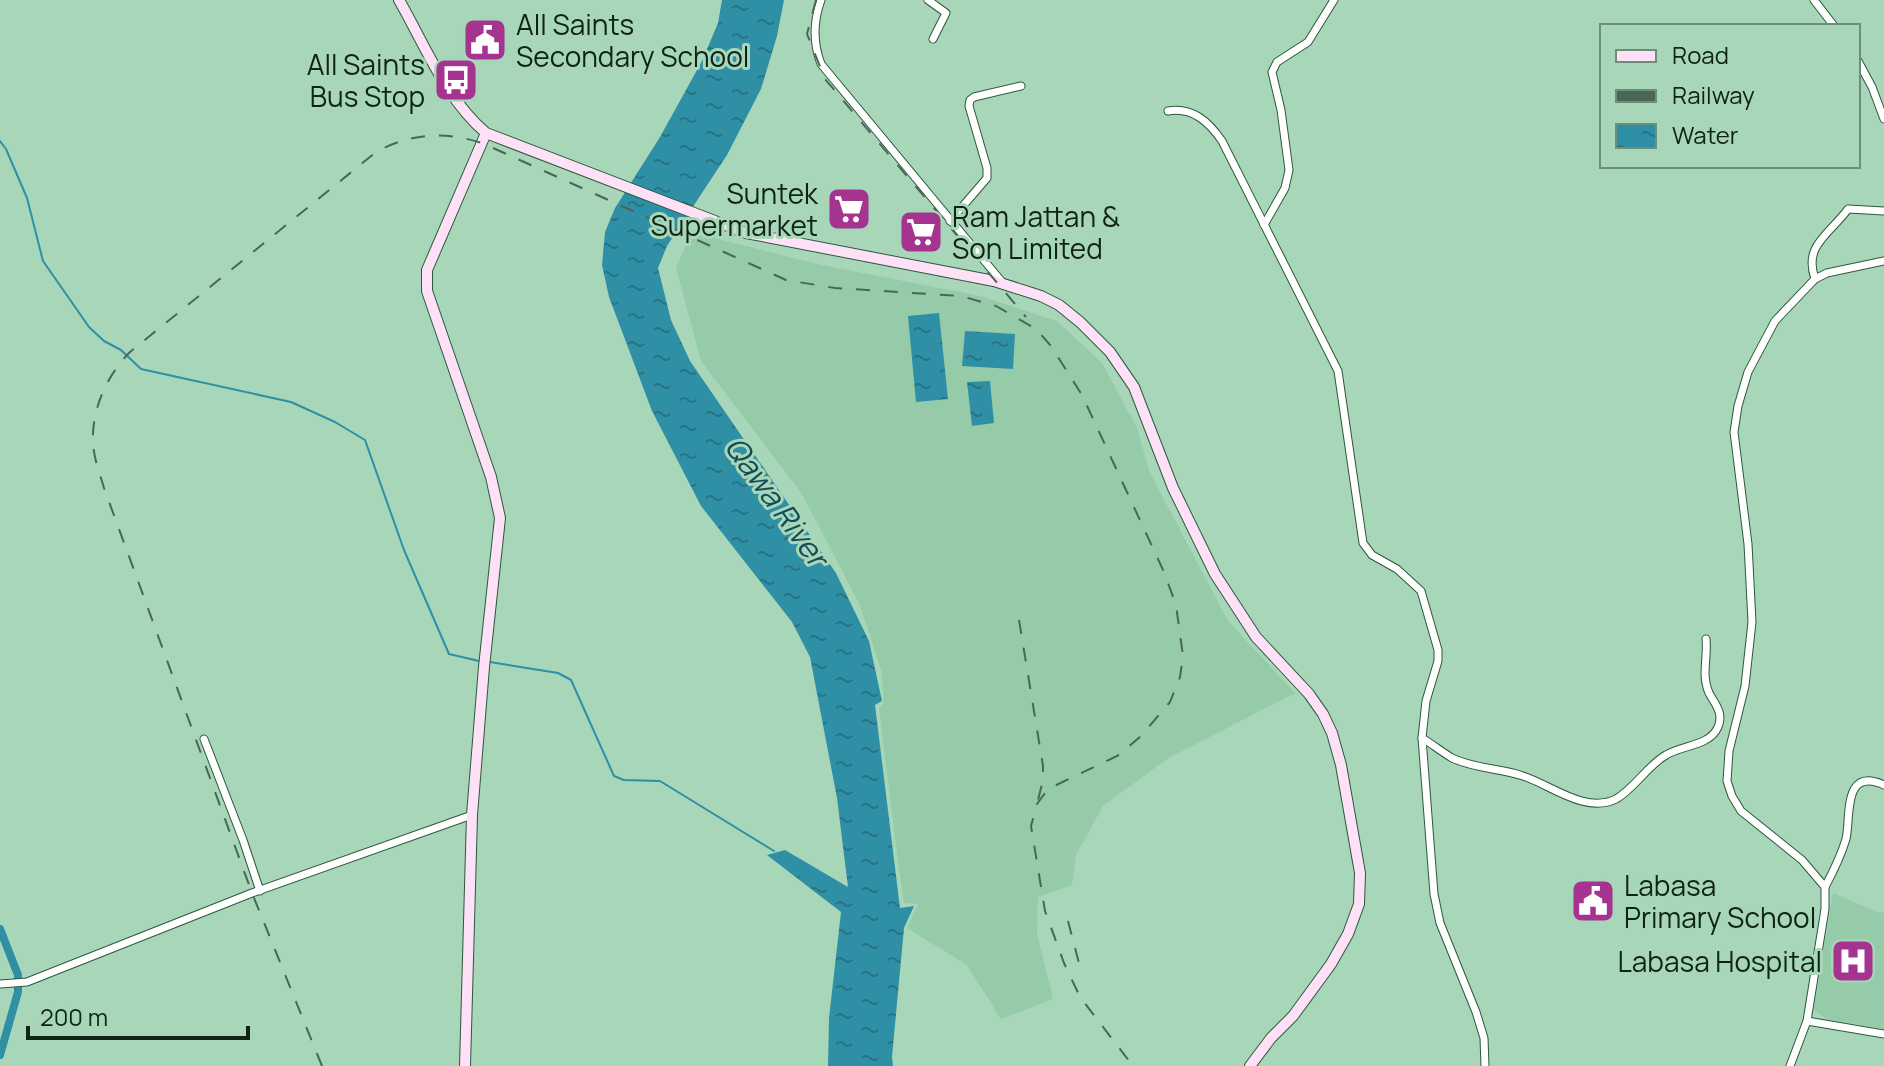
<svg xmlns="http://www.w3.org/2000/svg" width="1884" height="1066" font-family="Manrope,sans-serif">
  <style>
    .built { fill: #95cba8 }
    .water { fill: url(#water-ripples) }
    .lines { fill: none; stroke-linecap: round; stroke-linejoin: round }
    .stream { stroke: #2f8fa5; stroke-width: 2 }
    .canal { stroke: #2f8fa5; stroke-width: 8 }
    .street-casing { stroke: #2b583d; stroke-width: 9 }
    .secondary-casing { stroke: #2b583d; stroke-width: 12 }
    .street { stroke: #fff; stroke-width: 7 }
    .secondary { stroke: #fee0f7; stroke-width: 10 }
    .rail { stroke: #496754; stroke-width: 2; stroke-dasharray: 14 14; stroke-linecap: butt }
    .labels { text-anchor: middle; dominant-baseline: central; stroke-width: 6; stroke-linejoin: round; paint-order: stroke }
    .poi-label { font-size: 28px; fill: #102317; stroke: #a7d7b8; text-anchor: start }
    .water-label { font-size: 30px; font-style: italic; fill: #154b58; stroke: #a7d7b8 }
  </style>
  <defs>
    <pattern id="water-ripples" width="26" height="14" patternUnits="userSpaceOnUse" patternTransform="scale(2)"><rect width="26" height="14" fill="#2f8fa5"/><path d="M2 4q2-2 4 0t4 0M15 11q2-2 4 0t4 0" fill="none" stroke="#277485"/></pattern>
  </defs>
  <rect width="100%" height="100%" fill="#a7d7b8"/>
  <!-- built -->
  <g class="built">
    <polygon points="693,229 722,240 817,264 980,296 1057,321 1102,363 1137,428 1150,473 1228,621 1295,693 1167,759 1103,806 1076,855 1072,885 1038,897 1037,934 1053,999 1001,1019 967,965 907,928 918,904 904,903 898,861 879,708 884,703 881,670 860,605 802,494 701,361 676,268"/>
    <polygon points="1833,893 1879,913 1884,911 1884,1029 1826,1019 1814,1009"/>
  </g>
  <!-- water -->
  <g class="water">
    <polygon points="722,0 784,0 777,36 761,89 727,155 667,246 658,268 671,320 690,361 836,573 869,641 882,701 875,705 900,908 914,906 904,928 892,1057 893,1066 828,1066 829,1018 841,912 767,855 785,850 848,887 837,798 810,657 792,622 701,506 652,411 609,297 602,265 605,232 615,208 660,137 702,61 718,23"/>
    <polygon points="939,313 948,399 916,402 908,316"/>
    <polygon points="965,331 1015,334 1013,369 962,366"/>
    <polygon points="990,381 994,423 972,426 967,382"/>
  </g>
  <g class="lines">
    <!-- stream -->
    <g class="stream">
      <polyline points="0,141 6,149 27,198 43,261 89,327 104,341 121,350 141,369 291,402 335,422 365,440 404,550 449,654 479,661"/>
      <polyline points="490,662 558,673 571,680 614,776 624,780 660,781 774,851"/>
    </g>
    <!-- canal -->
    <polyline class="canal" points="0,929 18,975 18,992 0,1055"/>
    <!-- street casing -->
    <g class="street-casing">
      <g id="street">
        <path d="M821,0C813,22 813,43 821,64L1002,282"/>
        <polyline points="928,0 946,13 933,39"/>
        <polyline points="1814,0 1834,26"/>
        <polyline points="1858,61 1872,87 1884,119"/>
        <path d="M1168,111C1193,107 1209,122 1222,141L1338,371L1363,543L1372,555L1397,569L1421,591L1438,650V661L1426,701L1422,738L1434,894L1440,923L1476,1012L1484,1038L1485,1066"/>
        <polyline points="950,221 987,178 987,168 969,106 970,100 974,97 1021,86"/>
        <polyline points="1264,225 1285,188 1289,170 1281,110 1272,72 1277,62 1308,42 1334,0"/>
        <path d="M1815,279C1803,245 1830,234 1848,209L1884,211"/>
        <path d="M1422,738C1432,744 1442,752 1452,758C1475,769 1500,768 1523,776C1551,785 1585,814 1616,799C1635,788 1647,766 1666,755C1682,745 1710,746 1718,727C1724,713 1715,704 1709,693C1701,675 1708,658 1706,639"/>
        <polyline points="204,739 243,840 260,891"/>
        <path d="M1825,887C1833,872 1841,856 1846,839C1851,818 1842,766 1884,785"/>
        <polyline points="0,984 27,982 252,893 472,815"/>
        <polyline points="1807,1021 1884,1034"/>
        <polyline points="1790,1066 1807,1021 1825,909 1825,887 1802,860 1741,811 1732,796 1727,781 1729,751 1745,686 1752,622 1748,544 1734,432 1738,406 1748,372 1775,321 1815,279 1827,273 1884,261"/>
      </g>
    </g>
    <!-- secondary casing -->
    <g class="secondary-casing">
      <g id="secondary">
        <path d="M399,0C425,45 445,98 486,133L746,233L994,281L1041,296L1059,305L1080,322L1110,352L1134,387L1173,488L1215,574L1256,637L1309,694L1323,714L1332,733L1341,765L1360,873L1359,904L1348,934L1331,964L1293,1016L1271,1038L1250,1066"/>
        <polyline points="465,1066 472,815 484,667 500,518 491,477 427,291 427,270 486,133"/>
      </g>
    </g>
    <!-- street -->
    <use href="#street" class="street"/>
    <!-- secondary -->
    <use href="#secondary" class="secondary"/>
    <!-- rail -->
    <g class="rail">
      <polyline points="816,0 807,34 825,79 1026,317"/>
      <polyline points="1019,620 1043,766 1043,780 1038,800"/>
      <polyline points="1068,921 1080,967"/>
      <path d="M322,1066L252,893L104,488C100,474 94,459 93,444C91,410 107,375 130,352L376,152C411,133 444,131 482,143L786,280L835,288L961,296L996,306L1036,329L1051,346L1082,395L1164,572L1176,605L1183,656L1180,677L1170,702L1141,736L1119,755L1048,789L1037,804L1031,826L1045,911L1064,963L1080,997L1133,1066"/>
    </g>
  </g>
  <!-- icons -->
  <defs>
    <g id="civic-square" transform="scale(2.3)"><rect x="-9" y="-9" width="18" height="18" rx="4" fill="#a53490" stroke="#a7d7b8"/><path d="M-.6-6.5H3V-4.5H.6V-3L4-1V1h2V6H-6V1h2V-1L-.6-3ZM-1.2 2.5V6h2.4V2.5Z" fill="#fff"/></g>
    <g id="bus-square" transform="scale(2.3)"><rect x="-9" y="-9" width="18" height="18" rx="4" fill="#a53490" stroke="#a7d7b8"/><path d="M-5-6H5V4H4V6H2V4H-2V6H-4V4H-5ZM-3.5-4V0h7V-4ZM-3.5 1.2v1.5H-2V1.2ZM2 1.2v1.5H3.5V1.2Z" fill="#fff"/></g>
    <g id="supermarket-square" transform="scale(2.3)"><rect x="-9" y="-9" width="18" height="18" rx="4" fill="#a53490" stroke="#a7d7b8"/><path d="M-6-5.5h2.5l.6 2H6L4.5 2H-2.5L-4.4-4H-6ZM-1.5 3.2a1.3 1.3 0 1 0 .1 0ZM3 3.2a1.3 1.3 0 1 0 .1 0Z" fill="#fff"/></g>
    <g id="hospital-square" transform="scale(2.3)"><rect x="-9" y="-9" width="18" height="18" rx="4" fill="#a53490" stroke="#a7d7b8"/><path d="M-5-5h3v3.5h4V-5h3V5h-3V1.5h-4V5h-3Z" fill="#fff"/></g>
  </defs>
  <g fill-rule="evenodd">
    <use href="#civic-square" x="485" y="40"/>
    <use href="#bus-square" x="456" y="80"/>
    <use href="#supermarket-square" x="849" y="209"/>
    <use href="#supermarket-square" x="921" y="232"/>
    <use href="#civic-square" x="1593" y="901"/>
    <use href="#hospital-square" x="1853" y="961"/>
  </g>
  <g class="labels">
    <!-- poi labels -->
    <g class="poi-label">
      <text x="516" y="24">All Saints<tspan x="516" dy="32">Secondary School</tspan></text>
      <text x="425" y="64" text-anchor="end">All Saints<tspan x="425" dy="32">Bus Stop</tspan></text>
      <text x="818" y="193" text-anchor="end">Suntek<tspan x="818" dy="32">Supermarket</tspan></text>
      <text x="952" y="216">Ram Jattan &amp;<tspan x="952" dy="32">Son Limited</tspan></text>
      <text x="1624" y="885">Labasa<tspan x="1624" dy="32">Primary School</tspan></text>
      <text x="1822" y="961" text-anchor="end">Labasa Hospital</text>
    </g>
    <!-- water labels -->
    <g class="water-label">
      <text transform="translate(777 501) rotate(54)">Qawa River</text>
    </g>
  </g>
  <!-- legend -->
  <rect x="1600" y="24" width="260" height="144" fill="#a7d7b8" stroke="#6b8f78" stroke-width="2"/>
  <rect x="1616" y="50" width="40" height="12" fill="#fee0f7" stroke="#6b8f78" stroke-width="2"/>
  <text x="1672" y="64" font-size="24" fill="#102317">Road</text>
  <rect x="1616" y="90" width="40" height="12" fill="#496754" stroke="#6b8f78" stroke-width="2"/>
  <text x="1672" y="104" font-size="24" fill="#102317">Railway</text>
  <rect x="1616" y="124" width="40" height="24" fill="url(#water-ripples)" stroke="#6b8f78" stroke-width="2"/>
  <text x="1672" y="144" font-size="24" fill="#102317">Water</text>
  <!-- scale -->
  <path d="M28 1026v12h220v-12" fill="none" stroke="#102317" stroke-width="4"/>
  <text x="40" y="1026" font-size="24" fill="#102317" stroke="#a7d7b8" stroke-width="6" paint-order="stroke">200 m</text>
</svg>
